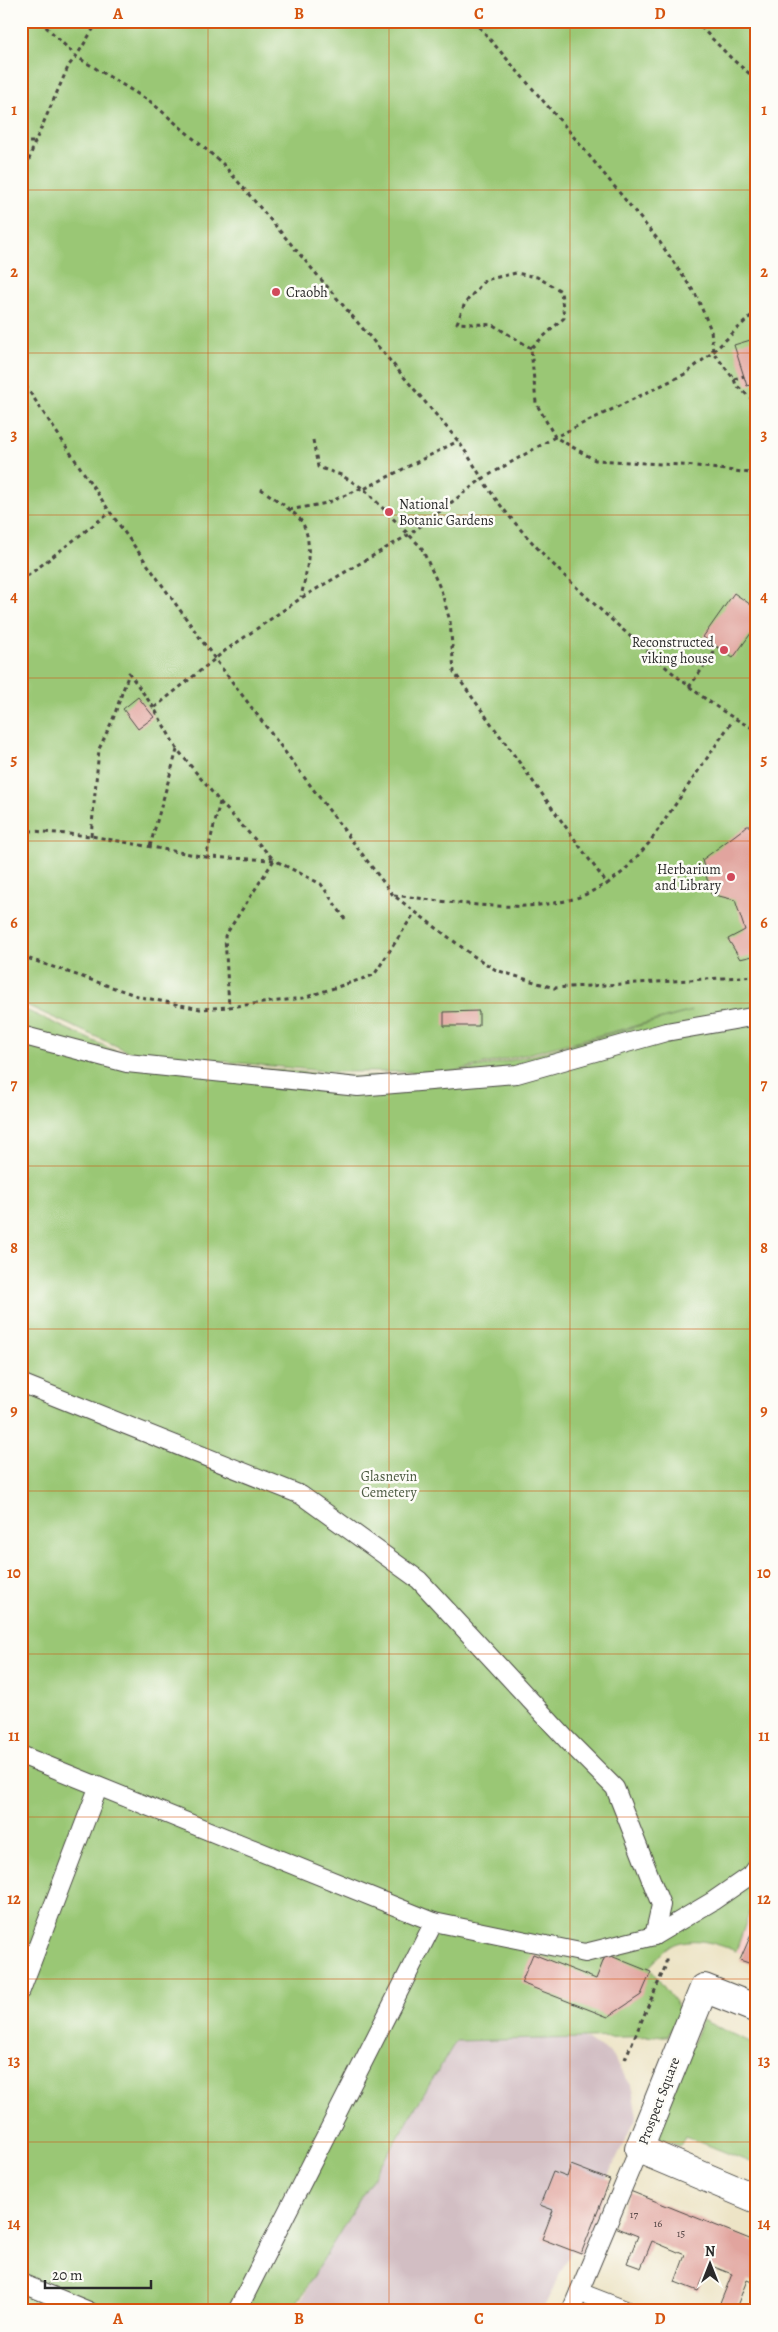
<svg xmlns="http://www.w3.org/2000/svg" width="778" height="2332" font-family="Alegreya,serif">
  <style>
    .built { fill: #f7d0cc }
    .industrial { fill: #d2bec3 }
    .green { fill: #9ac775; stroke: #627950 }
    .building { fill: #e1a49e }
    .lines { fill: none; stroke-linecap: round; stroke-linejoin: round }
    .service-casing { stroke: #484742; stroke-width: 20 }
    .minor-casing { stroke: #484742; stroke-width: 30 }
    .path { stroke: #484742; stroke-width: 3; stroke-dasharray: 4 4; stroke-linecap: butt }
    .service { stroke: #fff; stroke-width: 18 }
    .minor { stroke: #fff; stroke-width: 28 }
    .grid { fill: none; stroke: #d5540f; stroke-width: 1; stroke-opacity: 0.55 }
    .poi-dot { fill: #d1495b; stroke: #fdfcf7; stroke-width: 2 }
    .labels { text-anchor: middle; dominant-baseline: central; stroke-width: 5; stroke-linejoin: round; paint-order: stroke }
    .number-label { font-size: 11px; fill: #584948 }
    .poi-label { font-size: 14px; fill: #2b2b2b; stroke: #fdfcf7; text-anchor: start }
    .park-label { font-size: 14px; fill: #4c5a41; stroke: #fdfcf7 }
    .street-label { font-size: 14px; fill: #2b2b2b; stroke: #fdfcf7 }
    .neatline { fill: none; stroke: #d5540f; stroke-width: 2 }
    .grid-label { font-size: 16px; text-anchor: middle; font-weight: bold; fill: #d5540f }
  </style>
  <rect width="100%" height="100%" fill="#fdfcf7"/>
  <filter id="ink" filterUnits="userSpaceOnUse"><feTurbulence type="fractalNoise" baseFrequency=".02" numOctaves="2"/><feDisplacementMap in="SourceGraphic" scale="10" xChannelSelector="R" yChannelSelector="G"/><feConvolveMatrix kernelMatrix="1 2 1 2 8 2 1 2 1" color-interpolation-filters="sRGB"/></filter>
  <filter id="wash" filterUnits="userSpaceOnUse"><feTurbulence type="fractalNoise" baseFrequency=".0096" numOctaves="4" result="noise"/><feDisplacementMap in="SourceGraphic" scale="20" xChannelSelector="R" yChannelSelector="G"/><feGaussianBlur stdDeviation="1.12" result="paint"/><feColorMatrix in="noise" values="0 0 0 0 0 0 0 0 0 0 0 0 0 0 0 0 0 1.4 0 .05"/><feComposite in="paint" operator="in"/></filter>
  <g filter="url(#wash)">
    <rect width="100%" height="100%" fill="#ede4c6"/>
    <!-- built -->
    <polygon class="built" points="757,1891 757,1960 736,1951"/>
    <!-- industrial -->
    <polygon class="industrial" points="438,2017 554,2023 609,2052 631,2085 637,2116 542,2311 296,2311"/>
    <!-- green -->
    <g class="green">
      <path d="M21,21H757V1891L736,1951C717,1944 696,1936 675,1944C666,1948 656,1960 649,1967L681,2010L668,2036L456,2041L292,2311H21V1008L129,1057L358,1077L448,1074L530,1056L692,1011L524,1055L450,1072H335L132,1053L21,1003Z"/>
      <polygon points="702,2020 757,2045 757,2165 685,2136 680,2146 655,2137"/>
    </g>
    <g id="blocks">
      <!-- building -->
      <g class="building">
        <polygon points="757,338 757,383 747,386 734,345"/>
        <polygon points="734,593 757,609 757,625 733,658 703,637"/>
        <polygon points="138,697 154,717 138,729 123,709"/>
        <polygon points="747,826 757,826 757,955 740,959 728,939 745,930 735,900 711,894 702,860"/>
        <polygon points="479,1011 479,1026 444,1026 444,1012"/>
        <polygon points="757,1921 757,1966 740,1960"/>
        <polygon points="533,1954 596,1979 606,1954 651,1972 641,1995 608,2017 521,1983"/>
        <polygon points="571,2165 610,2180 581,2254 542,2239 553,2210 540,2205 553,2172 567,2177"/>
        <polygon points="630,2191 757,2242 757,2284 747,2280 735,2311 717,2311 732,2274 709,2265 698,2291 675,2282 685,2255 652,2241 641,2268 627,2263 638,2236 615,2227"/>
      </g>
    </g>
  </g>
  <g filter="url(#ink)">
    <use href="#blocks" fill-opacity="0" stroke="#484742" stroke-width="1"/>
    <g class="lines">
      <!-- service casing -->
      <g class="service-casing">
        <g id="service">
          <polyline points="21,1035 127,1063 358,1087 517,1074 666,1032 757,1016"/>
          <polyline points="21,1383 301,1495 419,1580 568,1741 615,1788 661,1905 654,1936"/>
          <polyline points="21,1755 434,1922 585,1953 654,1936 713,1901 752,1874 757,1867"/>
          <polyline points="21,1990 98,1788"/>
          <polyline points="21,2283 89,2311"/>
          <polyline points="579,2292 628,2311"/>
          <polyline points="237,2311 434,1922"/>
          <polyline points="571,2311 639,2149"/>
        </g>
      </g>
      <!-- minor casing -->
      <g class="minor-casing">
        <polyline id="minor" points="757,2009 704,1988 639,2149 757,2199"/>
      </g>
      <!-- path -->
      <g class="path">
        <path d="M40,21L77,57L151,102L223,164L454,436C471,457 482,481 498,502C543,560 600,610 655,658C686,684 719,713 757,730"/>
        <polyline points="474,21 564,125 659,241 696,295 711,330 713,352 734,379 736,385 753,400 757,401"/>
        <polyline points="695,21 732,59 757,80"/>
        <polyline points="755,21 757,22"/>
        <polyline points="21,142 35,142"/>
        <path d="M21,183L35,142L69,65C81,52 88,35 99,21"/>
        <polyline points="531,348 493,325 457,323 465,303 485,280 516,273 537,277 561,291 564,318 531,348 536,403 555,437 685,374 713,352 757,310"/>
        <polyline points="21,379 110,512 215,659 393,895 472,955 496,970 554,988 757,976"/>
        <polyline points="734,379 744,376"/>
        <polyline points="313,440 318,467 341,475 364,489 421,547 441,590 450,621 454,672 607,884 624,871 649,843 733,720"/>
        <path d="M261,489C272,497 285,505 296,515C317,534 306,574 301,597"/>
        <polyline points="289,510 327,503 362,488 364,489 458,441"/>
        <polyline points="21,581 110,512"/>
        <polyline points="689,687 718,647"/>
        <polyline points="220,802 274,860 225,936 229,1007"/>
        <polyline points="21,830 91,836 206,857 220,802 177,749 154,708 226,650 301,598 410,534 482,479 555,437 595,460 696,466 757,474"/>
        <polyline points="91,836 99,749 113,719 129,673 154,708"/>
        <polyline points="150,846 177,750"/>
        <polyline points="206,857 274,860 321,884 345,919"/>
        <path d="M394,895C451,902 520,915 576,898C587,895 597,888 607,884"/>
        <polyline points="21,956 141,997 200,1009 229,1007 303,998 374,975 415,912"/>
        <polyline points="625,2059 666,1965 666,1959"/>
      </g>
      <!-- service -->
      <use href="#service" class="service"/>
      <!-- minor -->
      <use href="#minor" class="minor"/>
    </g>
  </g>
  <!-- grid -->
  <path class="grid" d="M208,21V2311M389,21V2311M570,21V2311M21,190H757M21,353H757M21,515H757M21,678H757M21,841H757M21,1003H757M21,1166H757M21,1329H757M21,1491H757M21,1654H757M21,1817H757M21,1979H757M21,2142H757"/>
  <!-- markers -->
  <g class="poi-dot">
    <circle cx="276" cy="292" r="5"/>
    <circle cx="389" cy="512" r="5"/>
    <circle cx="724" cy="650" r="5"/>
    <circle cx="731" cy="877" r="5"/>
  </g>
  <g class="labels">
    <!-- number labels -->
    <g class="number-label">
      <text x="634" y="2214">17</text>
      <text x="658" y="2223">16</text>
      <text x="681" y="2233">15</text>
    </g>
    <!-- poi labels -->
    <g class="poi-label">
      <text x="286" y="292">Craobh</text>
      <text x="399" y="504">National<tspan x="399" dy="16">Botanic Gardens</tspan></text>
      <text x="714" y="642" text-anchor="end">Reconstructed<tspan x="714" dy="16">viking house</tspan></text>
      <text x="721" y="869" text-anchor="end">Herbarium<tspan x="721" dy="16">and Library</tspan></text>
    </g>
    <!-- park labels -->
    <g class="park-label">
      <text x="389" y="1476">Glasnevin<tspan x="389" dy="16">Cemetery</tspan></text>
    </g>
    <!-- street labels -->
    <g class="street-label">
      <text transform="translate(659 2101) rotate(-69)">Prospect Square</text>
    </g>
  </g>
  <!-- margin -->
  <rect width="778" height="2332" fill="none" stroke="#fdfcf7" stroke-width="55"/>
  <!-- north arrow -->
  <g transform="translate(710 2264)" stroke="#fdfcf7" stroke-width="4" paint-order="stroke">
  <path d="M0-4L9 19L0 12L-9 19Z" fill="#2b2b2b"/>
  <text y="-8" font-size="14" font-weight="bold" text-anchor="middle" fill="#2b2b2b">N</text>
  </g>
  <!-- scale -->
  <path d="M45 2280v8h106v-8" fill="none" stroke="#2b2b2b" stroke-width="2.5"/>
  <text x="52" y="2280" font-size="15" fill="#2b2b2b" stroke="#fdfcf7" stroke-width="4" paint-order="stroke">20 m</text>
  <rect x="28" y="28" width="722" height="2276" class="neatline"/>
  <g class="grid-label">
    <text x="118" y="19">A</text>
    <text x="299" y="19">B</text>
    <text x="479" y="19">C</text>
    <text x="660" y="19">D</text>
    <text x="14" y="115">1</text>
    <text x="764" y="115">1</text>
    <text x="14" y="277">2</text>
    <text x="764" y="277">2</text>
    <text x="14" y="440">3</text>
    <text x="764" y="440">3</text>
    <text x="14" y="602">4</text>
    <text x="764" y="602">4</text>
    <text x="14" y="765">5</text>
    <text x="764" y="765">5</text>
    <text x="14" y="928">6</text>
    <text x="764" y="928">6</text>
    <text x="14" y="1090">7</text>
    <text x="764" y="1090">7</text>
    <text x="14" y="1253">8</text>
    <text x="764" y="1253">8</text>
    <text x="14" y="1416">9</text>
    <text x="764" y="1416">9</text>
    <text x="14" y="1578">10</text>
    <text x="764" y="1578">10</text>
    <text x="14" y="1741">11</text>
    <text x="764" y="1741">11</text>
    <text x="14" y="1904">12</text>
    <text x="764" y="1904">12</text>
    <text x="14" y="2066">13</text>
    <text x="764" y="2066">13</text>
    <text x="14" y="2229">14</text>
    <text x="764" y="2229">14</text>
    <text x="118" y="2324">A</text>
    <text x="299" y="2324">B</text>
    <text x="479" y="2324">C</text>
    <text x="660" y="2324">D</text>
  </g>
</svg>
